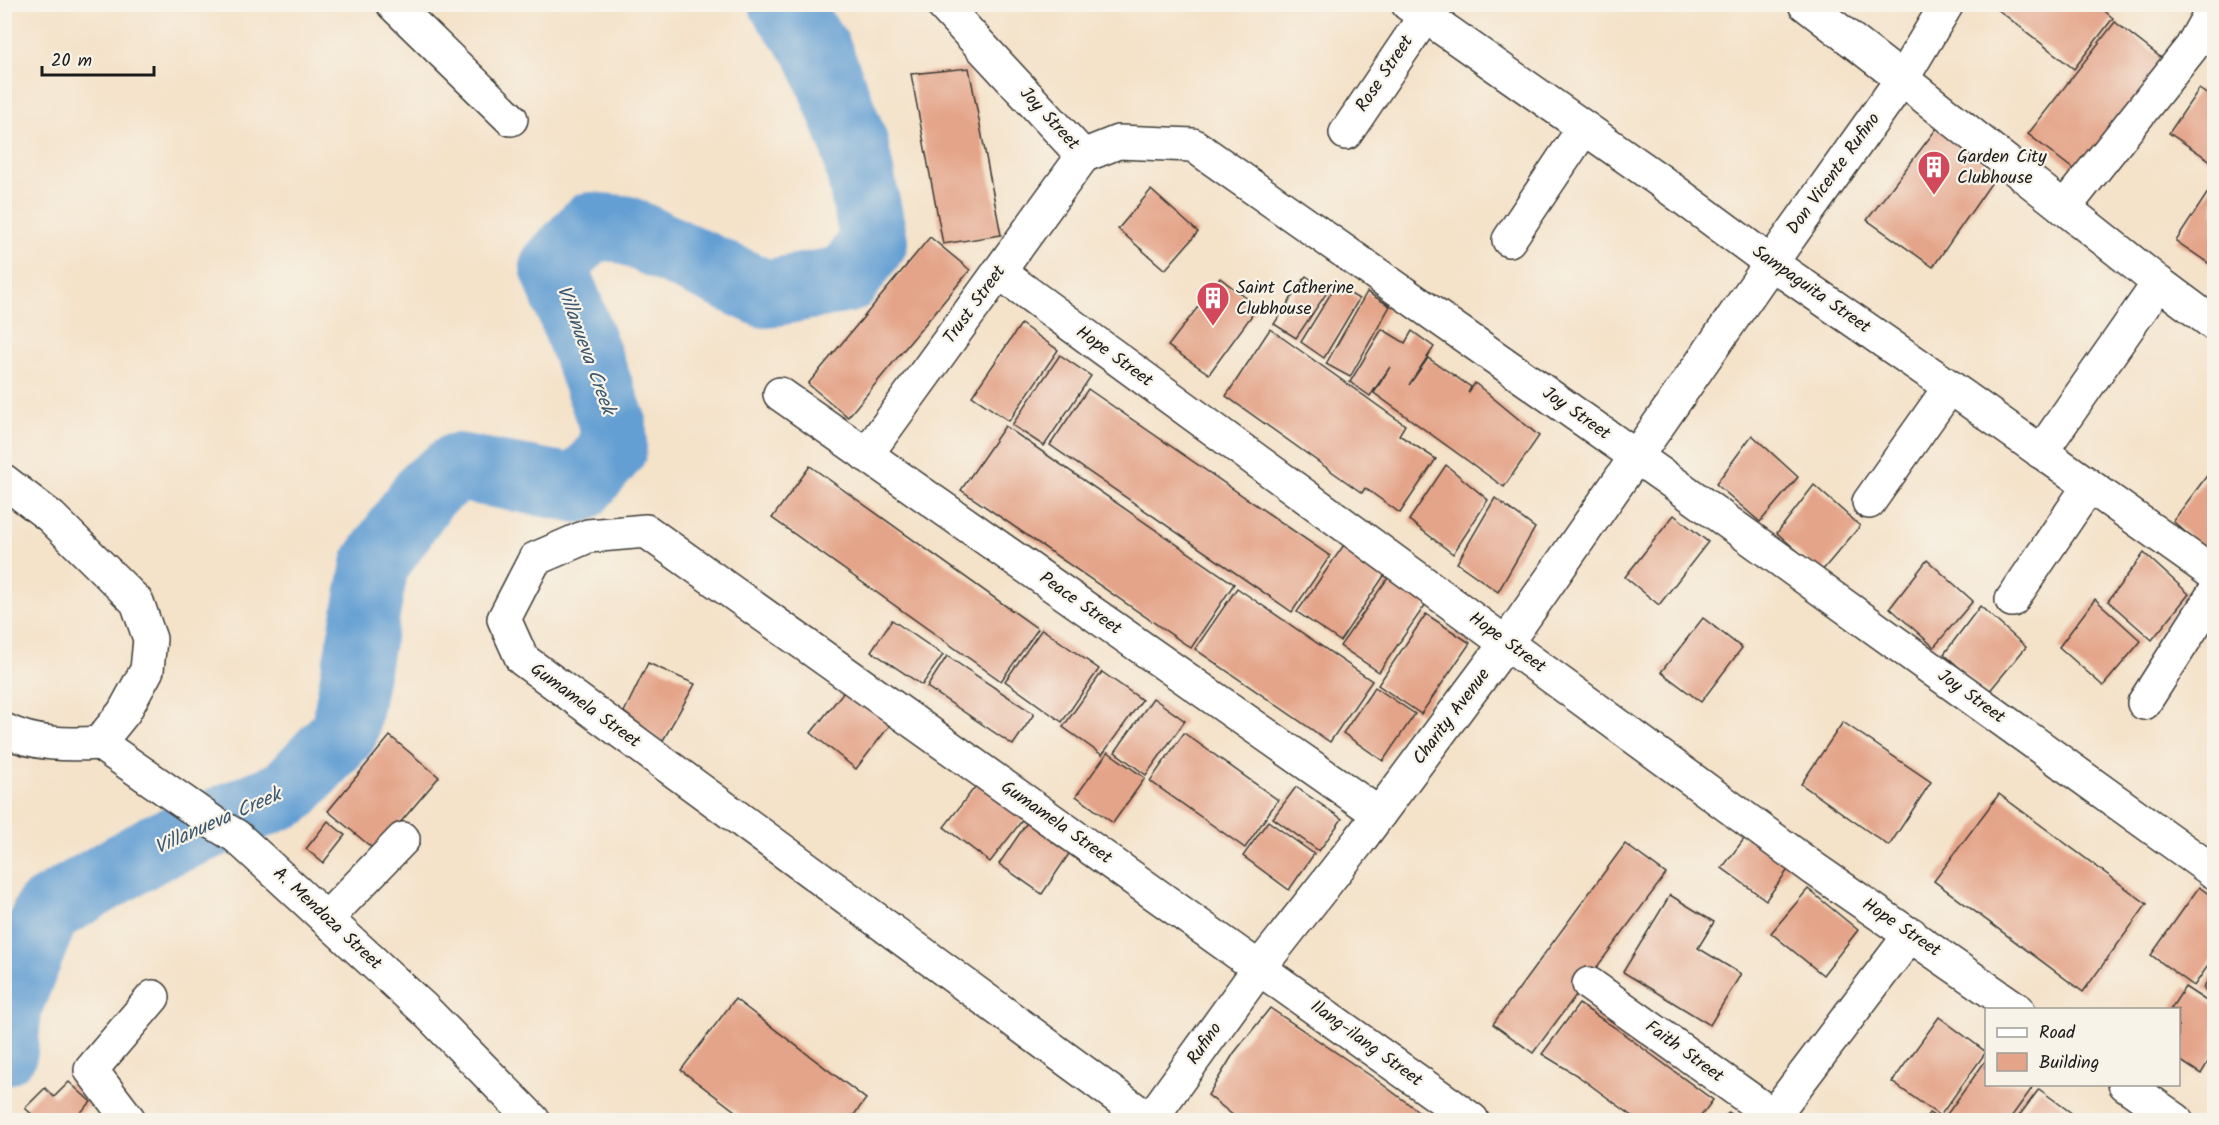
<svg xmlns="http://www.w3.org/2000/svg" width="2219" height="1125" font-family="Kalam,sans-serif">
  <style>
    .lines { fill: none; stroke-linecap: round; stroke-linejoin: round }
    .river { stroke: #639fd3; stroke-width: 68 }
    .building { fill: #e4a489 }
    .minor-casing { stroke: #3c3a36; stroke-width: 36 }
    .minor { stroke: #fff; stroke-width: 33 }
    .labels { text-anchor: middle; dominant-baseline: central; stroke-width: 4.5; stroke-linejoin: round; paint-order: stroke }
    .street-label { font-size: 18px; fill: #1c1c1c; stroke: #f7f3e8 }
    .poi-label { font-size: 18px; fill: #1c1c1c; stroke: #f7f3e8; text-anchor: start }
    .water-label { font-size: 20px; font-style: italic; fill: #3c576e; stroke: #f7f3e8 }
  </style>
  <rect width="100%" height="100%" fill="#f7f3e8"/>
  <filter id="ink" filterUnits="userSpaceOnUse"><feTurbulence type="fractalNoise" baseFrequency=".0167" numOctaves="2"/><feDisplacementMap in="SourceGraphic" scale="12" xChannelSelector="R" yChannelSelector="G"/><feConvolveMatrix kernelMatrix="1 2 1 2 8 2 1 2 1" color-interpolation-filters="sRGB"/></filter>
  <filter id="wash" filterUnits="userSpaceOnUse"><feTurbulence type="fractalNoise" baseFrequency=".008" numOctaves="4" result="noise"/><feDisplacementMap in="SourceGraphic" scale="24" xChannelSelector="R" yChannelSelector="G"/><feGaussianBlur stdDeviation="1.35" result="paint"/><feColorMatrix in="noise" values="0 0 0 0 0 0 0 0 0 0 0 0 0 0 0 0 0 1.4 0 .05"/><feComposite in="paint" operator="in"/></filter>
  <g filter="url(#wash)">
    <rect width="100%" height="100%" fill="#f4e2c9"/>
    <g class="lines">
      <!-- river -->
      <polyline class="river" points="4,1051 8,1007 47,911 155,848 287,793 344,732 375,565 426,491 457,467 579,489 613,449 613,424 554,266 591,226 624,229 765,294 847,279 874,241 854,143 818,51 783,4"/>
    </g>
    <g id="blocks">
      <!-- building -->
      <g class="building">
        <polygon points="2001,4 2096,4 2113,18 2074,69 1997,9"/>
        <polygon points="2115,22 2169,64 2082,176 2028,134"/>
        <polygon points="969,68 1001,235 943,244 911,74"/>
        <polygon points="2199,89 2214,99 2214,163 2169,133"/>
        <polygon points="1937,128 1999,172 1933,267 1867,220"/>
        <polygon points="2214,183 2214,267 2176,241"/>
        <polygon points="1151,190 1198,232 1165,270 1118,229"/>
        <polygon points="930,237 970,270 848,417 808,384"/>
        <polygon points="1306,276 1328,291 1296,338 1274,324"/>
        <polygon points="1220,278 1258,307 1209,374 1168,346"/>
        <polygon points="1336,285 1359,299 1324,358 1301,342"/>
        <polygon points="1367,292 1390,306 1350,377 1326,364"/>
        <polygon points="1021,324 1058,350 1009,421 972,396"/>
        <polygon points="1270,329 1405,425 1399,435 1436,459 1400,513 1365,488 1362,493 1226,396"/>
        <polygon points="1382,329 1405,343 1412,331 1434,347 1409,385 1428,358 1471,387 1468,393 1475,383 1539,436 1504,487 1374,393 1390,367 1370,396 1350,382"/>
        <polygon points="1060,355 1091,376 1044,446 1012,425"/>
        <polygon points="1088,389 1330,556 1292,612 1050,445"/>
        <polygon points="1005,426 1234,584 1191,648 961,490"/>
        <polygon points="1752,435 1798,477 1760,522 1716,484"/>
        <polygon points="1446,465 1488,500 1453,554 1409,520"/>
        <polygon points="810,466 1038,629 1001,681 772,518"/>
        <polygon points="2209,473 2214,478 2214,558 2173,521"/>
        <polygon points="1814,485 1860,526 1821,572 1777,533"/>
        <polygon points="1495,498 1535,528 1498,592 1457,563"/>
        <polygon points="1674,515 1708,542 1659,605 1625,577"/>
        <polygon points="1346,542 1388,570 1340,641 1297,612"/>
        <polygon points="2144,553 2189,594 2152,640 2108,601"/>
        <polygon points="1927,560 1973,601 1934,647 1890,608"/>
        <polygon points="1390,575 1428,601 1379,672 1340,646"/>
        <polygon points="1237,588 1372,681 1330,742 1195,649"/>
        <polygon points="2095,599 2141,641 2103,686 2059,647"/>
        <polygon points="1980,606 2026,647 1988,693 1944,654"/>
        <polygon points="1426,614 1470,643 1421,714 1378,685"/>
        <polygon points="1703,618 1742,648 1701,702 1661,672"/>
        <polygon points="892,620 943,655 922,685 871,651"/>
        <polygon points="1042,629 1099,669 1062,722 1005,681"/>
        <polygon points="947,656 1034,714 1013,745 927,687"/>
        <polygon points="648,663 695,684 662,742 624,712"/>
        <polygon points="1102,672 1142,700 1102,755 1063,727"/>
        <polygon points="849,685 894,720 856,769 811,733"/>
        <polygon points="1375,687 1415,714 1383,761 1343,733"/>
        <polygon points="1153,698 1185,721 1146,775 1115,752"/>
        <polygon points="1843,722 1931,782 1889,846 1801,784"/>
        <polygon points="1184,733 1278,800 1245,848 1150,781"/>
        <polygon points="390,736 439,777 376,851 328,811"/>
        <polygon points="1108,752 1145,778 1113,823 1076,796"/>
        <polygon points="982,778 1028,813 990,862 944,827"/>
        <polygon points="1296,787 1342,819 1319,851 1273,818"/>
        <polygon points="1999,794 2147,904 2083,992 1934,881"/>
        <polygon points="328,821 345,835 323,863 306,849"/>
        <polygon points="1028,821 1071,851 1042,894 999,864"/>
        <polygon points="1268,821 1314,854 1289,890 1243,856"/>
        <polygon points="1747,835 1790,867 1766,900 1722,868"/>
        <polygon points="1625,844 1666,874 1533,1053 1493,1024"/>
        <polygon points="2199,887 2214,898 2214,957 2194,986 2151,955"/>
        <polygon points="1808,889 1858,930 1823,975 1771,933"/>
        <polygon points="1670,895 1714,922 1698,948 1741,974 1710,1025 1623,972"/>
        <polygon points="2214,971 2214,996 2203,988"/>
        <polygon points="2185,987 2214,1006 2214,1052 2201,1074 2178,1059 2178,1010 2170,1010"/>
        <polygon points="735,999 866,1099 850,1120 747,1120 681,1070"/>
        <polygon points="1579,1004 1614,1027 1713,1100 1698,1120 1638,1120 1578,1076 1542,1054"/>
        <polygon points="1270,1008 1374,1078 1430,1120 1239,1120 1208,1095 1234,1053"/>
        <polygon points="1939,1017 1986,1052 1940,1116 1892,1082"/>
        <polygon points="1986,1060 1986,1084 2035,1084 2009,1120 1950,1120 1945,1117"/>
        <polygon points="69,1082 91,1102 73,1120 38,1120 25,1108 45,1088 54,1097"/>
        <polygon points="2039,1089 2081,1120 2016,1120"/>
        <polygon points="1729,1112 1740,1120 1723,1120"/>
        <polygon points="1929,1113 1940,1120 1924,1120"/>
      </g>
    </g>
  </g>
  <g filter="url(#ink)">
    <use href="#blocks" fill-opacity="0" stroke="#3c3a36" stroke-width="1.5"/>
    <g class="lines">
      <!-- minor casing -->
      <g class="minor-casing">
        <g id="minor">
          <polyline points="393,4 511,119"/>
          <polyline points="942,4 1083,156"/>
          <polyline points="1408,4 1659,180 1771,263 1950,387 2214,574"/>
          <polyline points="1805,4 1902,79 2159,283 2214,324"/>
          <polyline points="1346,133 1425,16"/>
          <polyline points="1083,156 1118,142 1193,145 1675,484 2214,872"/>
          <polyline points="2064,208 2191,48 2214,7"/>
          <polyline points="1509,240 1584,128"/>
          <polyline points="999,272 1813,868 2018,1010"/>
          <polyline points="780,394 1379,814"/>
          <polyline points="2041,452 2159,283"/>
          <polyline points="866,455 1083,156"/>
          <path d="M4,481L51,517L137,602L150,639L147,670L124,712L99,743C67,745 35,745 4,730"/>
          <polyline points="1869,502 1950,387"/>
          <polyline points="2012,600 2089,486"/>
          <polyline points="2144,703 2214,593"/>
          <polyline points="99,743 214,823 236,836 424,1009 533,1120"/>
          <polyline points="326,919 403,839"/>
          <polyline points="1589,984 1779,1120"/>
          <polyline points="2125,1084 2176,1120"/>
          <polyline points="1773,1116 1911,934"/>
          <polyline points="129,1120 91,1070 153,997"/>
          <polyline points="1149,1120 522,659 504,619 535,559 588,536 646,531 1472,1120"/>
          <polyline points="1150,1120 1260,967 1359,841 1507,642 1771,263 1902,79 1947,4"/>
        </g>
      </g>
      <!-- minor -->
      <use href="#minor" class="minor"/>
    </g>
  </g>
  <!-- icons -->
  <defs>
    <g id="building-pin" transform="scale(1.725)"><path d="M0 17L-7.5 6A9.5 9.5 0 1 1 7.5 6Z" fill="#d1495b" stroke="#f7f3e8"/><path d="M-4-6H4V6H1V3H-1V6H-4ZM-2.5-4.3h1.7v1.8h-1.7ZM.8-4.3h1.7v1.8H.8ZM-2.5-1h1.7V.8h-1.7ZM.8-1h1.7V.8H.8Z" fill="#fff"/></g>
  </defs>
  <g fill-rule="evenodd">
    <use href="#building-pin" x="1934" y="167"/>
    <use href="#building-pin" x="1213" y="298"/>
  </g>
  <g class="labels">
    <!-- street labels -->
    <g class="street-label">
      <text transform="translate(1385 74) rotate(-56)">Rose Street</text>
      <text transform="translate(1049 119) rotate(47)">Joy Street</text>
      <text transform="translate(1834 174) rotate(-54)">Don Vicente Rufino</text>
      <text transform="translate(1811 290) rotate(35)">Sampaguita Street</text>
      <text transform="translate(975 305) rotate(-54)">Trust Street</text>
      <text transform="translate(1114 357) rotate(36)">Hope Street</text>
      <text transform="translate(1576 414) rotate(35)">Joy Street</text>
      <text transform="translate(1080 604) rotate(35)">Peace Street</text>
      <text transform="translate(1507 643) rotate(36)">Hope Street</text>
      <text transform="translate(1971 697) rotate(36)">Joy Street</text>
      <text transform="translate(585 706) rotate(36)">Gumamela Street</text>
      <text transform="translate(1452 717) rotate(-53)">Charity Avenue</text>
      <text transform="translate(1056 823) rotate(35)">Gumamela Street</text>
      <text transform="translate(327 919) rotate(43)">A. Mendoza Street</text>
      <text transform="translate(1901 928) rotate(34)">Hope Street</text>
      <text transform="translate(1205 1044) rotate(-55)">Rufino</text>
      <text transform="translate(1366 1044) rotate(36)">Ilang-ilang Street</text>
      <text transform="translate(1684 1052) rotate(36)">Faith Street</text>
    </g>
    <!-- poi labels -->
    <g class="poi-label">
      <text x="1957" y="157">Garden City<tspan x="1957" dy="21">Clubhouse</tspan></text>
      <text x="1236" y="288">Saint Catherine<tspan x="1236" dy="21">Clubhouse</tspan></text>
    </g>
    <!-- water labels -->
    <g class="water-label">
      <text transform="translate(585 350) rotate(70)">Villanueva Creek</text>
      <text transform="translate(218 822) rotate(-24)">Villanueva Creek</text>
    </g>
  </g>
  <!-- margin -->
  <rect width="2219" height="1125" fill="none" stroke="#f7f3e8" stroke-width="24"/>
  <!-- legend -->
  <rect x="1985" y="1008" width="195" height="78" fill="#f7f3e8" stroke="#9f9d96" stroke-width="1.5"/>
  <rect x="1997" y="1028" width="30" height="9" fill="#ffffff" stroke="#9f9d96" stroke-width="1.5"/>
  <text x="2039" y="1038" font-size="18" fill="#1c1c1c">Road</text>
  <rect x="1997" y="1053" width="30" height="18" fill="#e4a489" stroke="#9f9d96" stroke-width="1.5"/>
  <text x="2039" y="1068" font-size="18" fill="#1c1c1c">Building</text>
  <!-- scale -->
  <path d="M42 66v9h112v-9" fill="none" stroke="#1c1c1c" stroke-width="3"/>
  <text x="51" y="66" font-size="18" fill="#1c1c1c" stroke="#f7f3e8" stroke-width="4.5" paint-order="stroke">20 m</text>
</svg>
